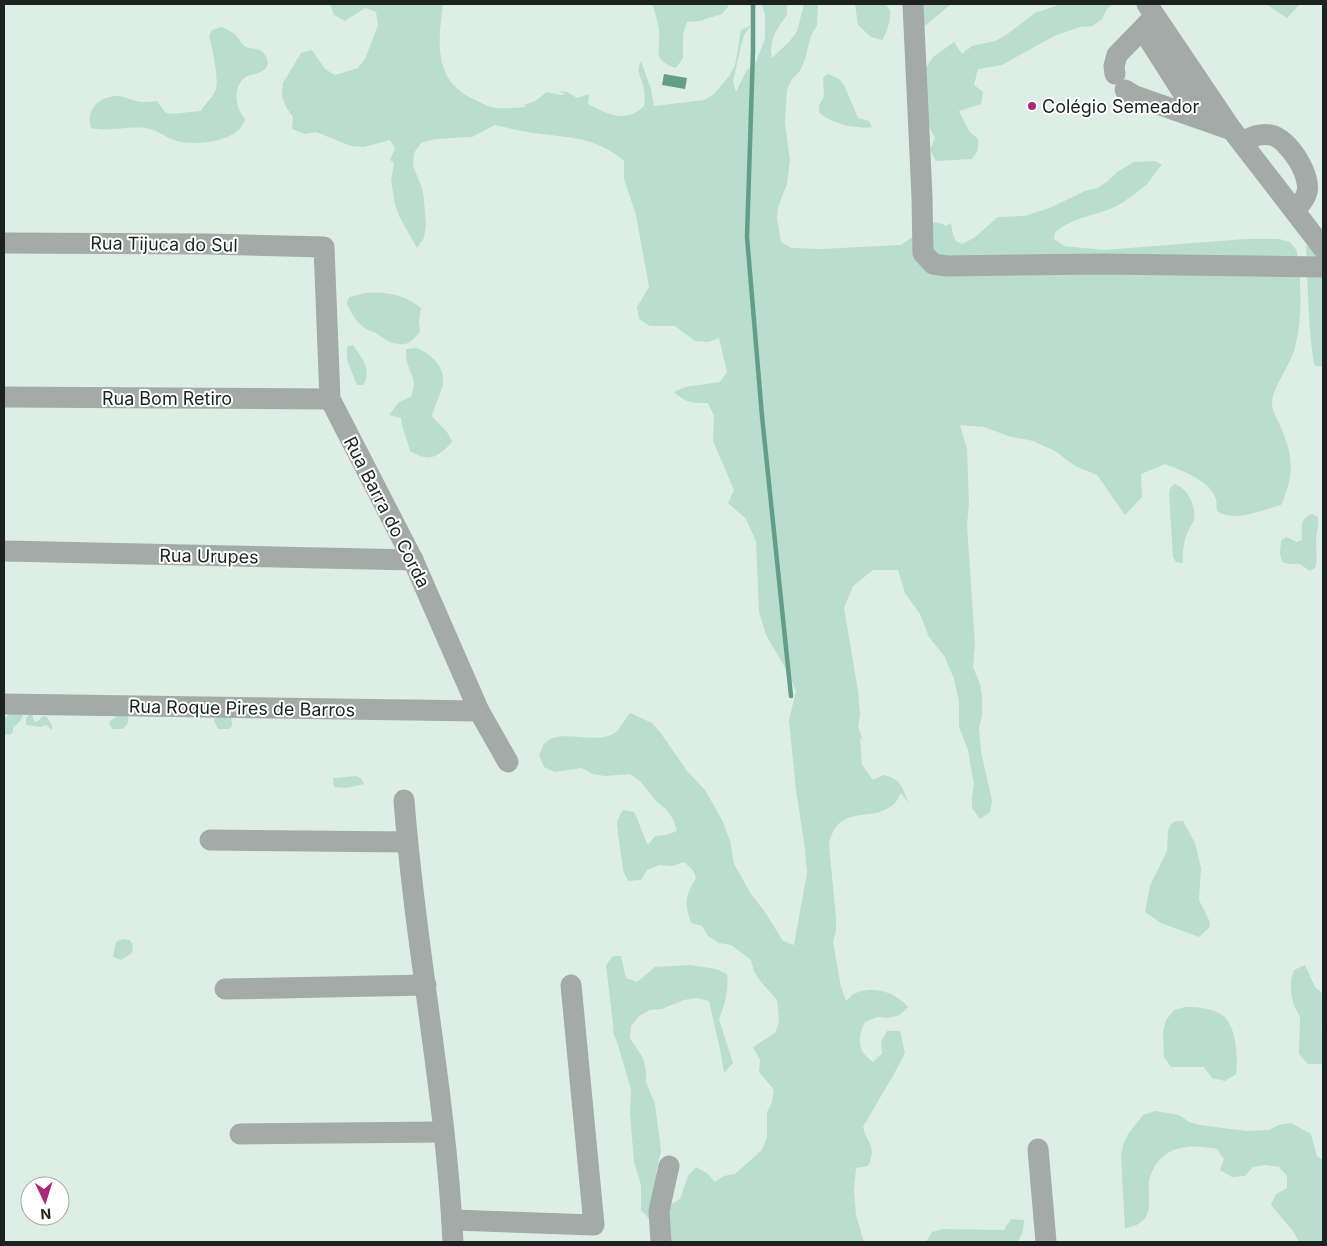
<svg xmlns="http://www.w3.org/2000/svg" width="1327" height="1246" font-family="Inter,sans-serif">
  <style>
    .green { fill: #b9ddcf }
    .water { fill: #639e8a }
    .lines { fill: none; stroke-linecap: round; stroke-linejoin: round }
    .stream { stroke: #639e8a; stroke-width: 4.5 }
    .minor { stroke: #a3aaa7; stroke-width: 21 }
    .poi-dot { fill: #ab2874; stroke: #fff; stroke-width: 2 }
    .labels { text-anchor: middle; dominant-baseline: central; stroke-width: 4; stroke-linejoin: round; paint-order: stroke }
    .poi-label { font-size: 18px; fill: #1b221f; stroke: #fff; text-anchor: start }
    .street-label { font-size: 18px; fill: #1b221f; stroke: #fff }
  </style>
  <rect width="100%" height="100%" fill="#ddeee7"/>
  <!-- green -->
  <g class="green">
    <path d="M330,4H443C438,42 433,80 473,99C481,102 487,107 495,108C505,109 516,108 526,107L524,105L535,101L547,92L561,95L565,94L558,91L567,92L577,98L589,94L588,104C607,114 626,124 644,106C645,99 645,91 643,85C640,75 636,72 641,61L651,89L654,106L704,100L714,94L729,76L735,66L741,30L751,25L744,35L741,46L733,81L736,92L746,71L756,62L765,39V15L762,4H787V15C777,28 768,42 772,58L790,41L797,31L804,4H818L817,25L811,36L805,59L800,71L792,79L787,90L785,123L790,160L787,184L778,207L777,219L781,242L792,248L821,249L901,245L933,222L943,224L945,226L951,223L953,235L956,241L962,244L974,238L998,217L1025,216L1052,207L1085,191L1098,188L1108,181L1117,172L1134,162L1155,161L1162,165C1156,170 1153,177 1148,183C1145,186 1130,198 1126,200C1106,216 1072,215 1055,233L1054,239L1064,246L1104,250L1245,239H1279L1290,242L1297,251C1301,283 1303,316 1295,347C1292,363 1272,388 1272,403C1272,412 1278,420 1281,428C1294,457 1294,476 1281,505C1262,510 1234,523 1217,511C1216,507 1217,502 1216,499C1210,480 1181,470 1165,464L1141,474L1142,497L1125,515L1097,475L1075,466L1055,451L1033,441L1008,436L984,427L960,425L967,449L969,502L967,526L975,644L973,667L980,684L982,695V716L979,728L981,752L992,800L990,812L980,819L972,808V797L974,785L968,750L959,727V702L954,679L945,657L929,637L920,614L905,593L898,570H873L853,586L844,608L858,691L860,715L858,726L863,741L860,737L862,765L873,780L884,775C903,780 902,788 909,804L901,793C899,796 897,801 895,803C872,825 838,801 829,845L836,918V931L833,942L841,987L846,1001C849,999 852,994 856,993C874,985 896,993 908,1007L900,1015L888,1018L877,1017L865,1022C857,1040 857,1050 873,1062L882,1054L881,1042L887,1031H900L905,1053L894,1074L863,1127C868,1146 877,1145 868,1166L856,1168L854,1191L856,1215L864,1242H663L662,1233L641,1210V1185L634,1162L630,1113L631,1089L617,1042L610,1025L614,1033L606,965L613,956H621L626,978L637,982L655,967L691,965L716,969L727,974C729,989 725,1005 719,1019L733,1063L724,1073C721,1049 714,1025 709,1001L696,998L684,1000L662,1009L650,1010L639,1016L631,1026L630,1038L643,1058L646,1070V1082L655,1104L661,1151L656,1174L658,1185L670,1205L680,1199L688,1176L696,1167L707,1173L715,1182L724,1176L735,1174L762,1150L767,1137V1112L772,1102L774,1090L759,1072L760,1060L753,1047L775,1033L779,1022L777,1000L760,981L754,971L751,960L731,945L719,943L708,936L702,926L691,923C684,903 685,896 696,878L693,870L684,862L672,866L659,865L647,870L641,880L628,881L623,870L618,833L617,821L623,810L634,812C640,823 642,834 648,845L655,836L666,835L677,831L673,819L666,809L657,802L640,781L630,774L605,776L593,774L582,768L555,772L544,767L539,755C541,752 542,747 544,744C559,726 597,747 616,732C621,727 625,719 630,713L652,723L660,732L687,771L705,790L722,820L730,841L734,864L751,894L765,912L783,941L794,945L807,873L805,849L796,790L789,720L796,691L787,671L766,635L759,612L756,541L746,519L728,503L734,490L713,441L714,416L708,403C692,403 686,403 674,392L685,387L720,382L727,372L719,338L708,342L695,341L675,326H650L639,319L637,307L649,287L636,215L624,179V161C595,136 569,138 533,133C521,131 508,128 495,125L472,137L435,139L421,143L414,153L413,166L422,188L424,200L426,225L424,238L417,248L399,216L395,204L391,181L394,163L390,160L395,148L390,140L364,147L351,146L316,132L305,134L292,129L293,117L286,107L282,96L283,83L301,53L312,50L325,69L335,75L358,68L365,59L378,25L376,12L365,8L345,21L334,15Z"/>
    <path d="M652,4H730L722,14L699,21L687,22L683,34V58L676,68C651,60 661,51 659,31C658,21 655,13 652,4Z"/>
    <path d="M855,4H885C886,5 890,9 890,11C892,16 886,36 882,40L871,37L858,25Z"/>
    <polygon points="908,4 951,4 926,25 914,27"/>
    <polygon points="1061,4 1113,4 1107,9 1102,19 1092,26 1080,27 1054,36 1002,65 978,69 974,85 983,92 981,104 959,111 969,131 978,139 978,150 972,159 936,161 930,150 935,138 924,117 926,68 933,57 954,42 962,54 972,46 995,41 1006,35 1035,13"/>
    <polygon points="1266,4 1300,4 1287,18"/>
    <path d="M222,27C228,30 235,33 238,38C241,41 242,45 246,47C251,49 256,48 261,51C267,55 271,65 264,70C259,74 251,74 246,77C232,86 235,108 245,119C240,142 196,146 177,141C165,138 157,129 145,128C127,126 108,132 91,128C85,109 100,96 118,96C124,96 128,99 133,100C141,103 149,102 157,101L165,112L170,114L201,111C205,103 215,96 216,88C219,78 212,47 209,36L212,30Z"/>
    <path d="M828,74L839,79L844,85L858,118L869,121L872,127C857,130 829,123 819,112V106L824,96L823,78Z"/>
    <path d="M1306,246L1323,248V367L1314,365C1308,326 1308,286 1306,246Z"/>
    <path d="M366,293C386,291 406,295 421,308L419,320L420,332C416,336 411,343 405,344C394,346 384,339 376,333C372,331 368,331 365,328C357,323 350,312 347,303L349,297Z"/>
    <path d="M353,345C361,357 373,371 363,385H357L347,360V347Z"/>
    <path d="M417,348C430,354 444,365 443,381C443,392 434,405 432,416C440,427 447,428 452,442C438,457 430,463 410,451C408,440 402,430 401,418L389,415L399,402L411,397C417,381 413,379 408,365C406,361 406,354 406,349Z"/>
    <path d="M1174,484C1187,487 1196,505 1194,518C1194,522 1191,525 1189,529C1184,539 1182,552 1183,563L1176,562L1173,557L1169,494L1170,488Z"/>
    <path d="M1312,514L1318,517C1319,526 1316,534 1316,543C1316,551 1318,559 1315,568L1310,571L1300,564H1288L1282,562L1280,553L1281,541L1286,537L1297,542L1302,540C1302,527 1299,519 1312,514Z"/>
    <polygon points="12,713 23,715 20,721 13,728 13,732 10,735 4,734 4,718"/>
    <polygon points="32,714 34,722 38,721 43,716 47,717 52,726 52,730 46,725 41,727 26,725 26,718 29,715"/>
    <path d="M119,714H127C130,720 128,726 122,729H113L110,726L109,722Z"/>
    <polygon points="231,714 232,726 229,729 218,729 214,721 214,717"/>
    <polygon points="356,776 361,778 364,784 346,788 334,787 333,778"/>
    <polygon points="1176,821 1183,821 1195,843 1201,868 1199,900 1210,922 1209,928 1199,937 1161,923 1145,912 1150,886 1167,851 1168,830 1171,824"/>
    <polygon points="123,939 130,940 133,946 132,953 121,960 113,957 116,942"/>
    <polygon points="1305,965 1315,987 1323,994 1323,1026 1321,1029 1323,1031 1323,1064 1308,1064 1299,1054 1300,1017 1294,1006 1291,992 1291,981 1294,970"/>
    <path d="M1185,1007C1197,1007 1209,1008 1219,1013C1237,1022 1238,1057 1236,1074L1225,1081L1212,1078L1204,1067H1171L1164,1057L1163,1032L1166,1020L1174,1010Z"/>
    <path d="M1155,1111L1179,1115L1189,1122L1200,1125L1246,1131L1269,1130L1279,1125L1291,1123L1311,1134L1317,1156L1323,1160V1242H1299L1293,1231L1271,1205L1276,1194L1287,1188V1176L1279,1167L1266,1165L1253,1167L1245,1176L1232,1177L1220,1170L1224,1159L1217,1149C1187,1143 1158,1146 1149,1181C1148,1185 1149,1191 1149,1196C1150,1216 1145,1225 1125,1228L1121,1156L1123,1145L1128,1134L1143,1115Z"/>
    <polygon points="1011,1219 1024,1220 1023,1231 1018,1242 926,1242 932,1232 943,1229 1004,1230"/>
  </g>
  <!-- water -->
  <polygon class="water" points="664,74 687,78 685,89 662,85"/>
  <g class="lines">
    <!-- stream -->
    <polyline class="stream" points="753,4 753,51 747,237 762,416 791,696"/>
    <!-- minor -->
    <g class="minor">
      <polyline points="913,4 922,197 923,253 933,264 947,266 1104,264 1323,267"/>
      <polyline points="1147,4 1232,130 1323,248"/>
      <polyline points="1143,30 1199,118"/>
      <polyline points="1115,74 1114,66 1117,55 1152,19"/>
      <polyline points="1125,90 1135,96 1232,130"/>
      <path d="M1242,142C1252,137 1259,133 1271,135C1288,138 1314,178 1306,195C1304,201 1298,206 1295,211"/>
      <polyline points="4,243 207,244 324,247 330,399 413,560 479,711 508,762"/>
      <polyline points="4,397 330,399"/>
      <polyline points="4,551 413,560"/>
      <polyline points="4,704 479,711"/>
      <path d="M404,800C415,948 446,1094 453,1242"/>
      <polyline points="210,840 407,842"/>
      <polyline points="225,989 426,985"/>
      <polyline points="240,1134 443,1132"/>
      <polyline points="1038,1149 1046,1242"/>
      <polyline points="452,1220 594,1225 571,985"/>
      <polyline points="661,1242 659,1211 669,1166"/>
    </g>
  </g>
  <!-- markers -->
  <circle class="poi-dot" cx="1032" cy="106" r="5"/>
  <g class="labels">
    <!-- poi labels -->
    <g class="poi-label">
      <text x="1042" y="106">Colégio Semeador</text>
    </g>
    <!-- street labels -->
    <g class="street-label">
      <text transform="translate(164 244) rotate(1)">Rua Tijuca do Sul</text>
      <text x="167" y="398">Rua Bom Retiro</text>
      <text transform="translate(387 512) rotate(63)">Rua Barra do Corda</text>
      <text transform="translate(209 556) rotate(1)">Rua Urupes</text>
      <text transform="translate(242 708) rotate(1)">Rua Roque Pires de Barros</text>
    </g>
  </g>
  <!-- border -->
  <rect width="1327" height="1246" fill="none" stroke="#1b221f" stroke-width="10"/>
  <!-- north arrow -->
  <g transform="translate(45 1201) rotate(176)"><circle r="24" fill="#ffffff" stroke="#a4a7a5"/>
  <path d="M0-4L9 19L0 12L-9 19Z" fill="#ab2874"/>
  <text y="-8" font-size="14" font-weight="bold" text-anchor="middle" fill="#1b221f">N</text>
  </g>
</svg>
